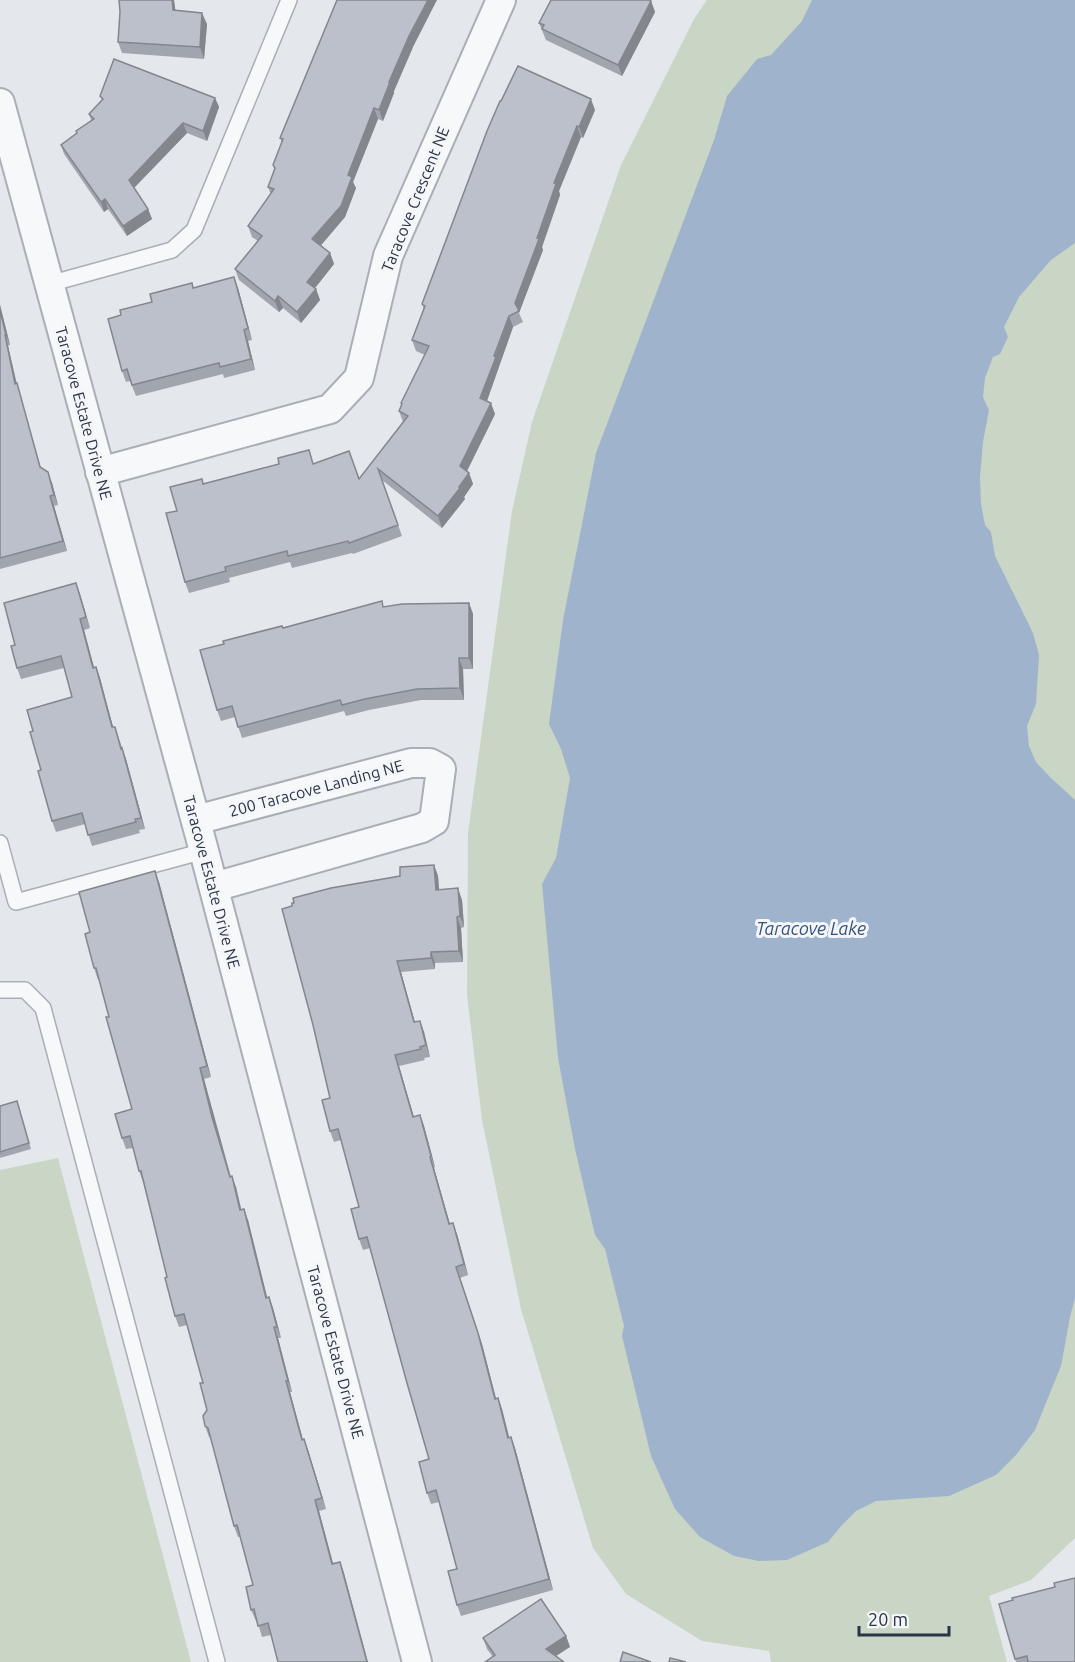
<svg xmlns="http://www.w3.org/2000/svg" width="1075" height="1662" font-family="Ubuntu,sans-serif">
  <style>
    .green { fill: #c9d6c5 }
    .water { fill: #9fb4cc }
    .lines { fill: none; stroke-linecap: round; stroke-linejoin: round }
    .service-casing { stroke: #a9aeb7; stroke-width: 18 }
    .minor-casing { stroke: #a9aeb7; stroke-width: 32 }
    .service { stroke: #f7f8fa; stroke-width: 15 }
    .minor { stroke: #f7f8fa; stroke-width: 28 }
    .wall { fill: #a1a5ae }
    .shaded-wall { fill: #83868d }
    .building { fill: #bbc0ca; stroke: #83868d; stroke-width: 1.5 }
    .labels { text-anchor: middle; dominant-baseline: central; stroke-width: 6; stroke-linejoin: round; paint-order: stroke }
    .street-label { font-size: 16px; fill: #2b3445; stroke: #f4f6f9 }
    .water-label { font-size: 18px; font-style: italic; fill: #34527a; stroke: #f4f6f9 }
  </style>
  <rect width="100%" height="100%" fill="#e4e7ec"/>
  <!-- green -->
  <g class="green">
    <polygon points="707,0 1075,0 1075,1538 1031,1580 989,1596 1007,1662 771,1662 769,1651 702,1641 626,1594 593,1548 521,1309 482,1120 467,995 468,833 512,511 532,422 621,165 694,19"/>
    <polygon points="58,1158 191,1662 0,1662 0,1170"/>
  </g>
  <!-- water -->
  <polygon class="water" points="812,0 1075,0 1075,243 1051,260 1019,297 1004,327 1008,337 1000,354 993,357 985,378 983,397 989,410 983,442 980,477 981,504 985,525 991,532 995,556 1033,633 1039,655 1036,704 1027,726 1029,746 1036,762 1050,777 1075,800 1075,1298 1070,1317 1061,1366 1035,1430 1016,1455 996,1475 949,1496 876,1501 856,1511 842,1525 828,1542 787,1560 759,1561 734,1556 700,1537 675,1509 651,1456 622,1336 624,1326 605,1249 595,1235 575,1149 558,1058 542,884 556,858 570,778 561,749 549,724 563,620 596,453 714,140 727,96 757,59 771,55 802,21"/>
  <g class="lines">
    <!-- service casing -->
    <g class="service-casing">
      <g id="service">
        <polyline points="49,284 172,250 194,230 289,0"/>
        <polyline points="0,843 16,902 204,851"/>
        <polyline points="0,990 25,990 43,1008 217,1662"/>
      </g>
    </g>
    <!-- minor casing -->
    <g class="minor-casing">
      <g id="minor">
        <polyline points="0,103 204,851 417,1662"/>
        <polyline points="100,472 330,409 359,378 388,256 501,0"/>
        <polyline points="196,820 411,763 430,763 441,769 434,821 422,828 214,887"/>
      </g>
    </g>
    <!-- service -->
    <use href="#service" class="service"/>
    <!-- minor -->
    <use href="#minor" class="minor"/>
  </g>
  <!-- wall -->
  <g class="wall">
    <polygon points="174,0 175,10 207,24 204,59 122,53 118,42 120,12"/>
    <polygon points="651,1 655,12 622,76 546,40 539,23"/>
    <polygon points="413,47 394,91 394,93 383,121 378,119 353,182 356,188 345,217 321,245 330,253 334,264 315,288 316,289 320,300 301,323 283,308 279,312 239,280 235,269 258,241 252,237 248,226 271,195 268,187 275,169 273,165 282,143 280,138"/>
    <polygon points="100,96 215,98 219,107 207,141 187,133 134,188 148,209 152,219 127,236 108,209 104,212 64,154 61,145 76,134 76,131 91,120 89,114 102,100"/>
    <polygon points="595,110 583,138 581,137 559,191 560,195 542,247 543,250 519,313 523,322 513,327 487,401 495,414 467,471 469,473 473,484 464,497 465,499 442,528 382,480 402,536 353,554 352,553 292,568 290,562 229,578 230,582 189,593 185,582 204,484 314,463 359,479 403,422 399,411 401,405 401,403 425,355 416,351 412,340 424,310 422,304 487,131"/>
    <polygon points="193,288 238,288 252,340 248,341 255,370 224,378 223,374 136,396 130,381 126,382 122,371 121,315 152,302"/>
    <polygon points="0,305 10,345 8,346 17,385 41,468 52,483 58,505 54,506 67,551 0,569"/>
    <polygon points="76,583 90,628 84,630 94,667 96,667 100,678 113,727 115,727 126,759 145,829 139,830 140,833 92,846 85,824 56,832 52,821 33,731 72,697 64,668 21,679 17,668 15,645"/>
    <polygon points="469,603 473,614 473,669 463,669 464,700 421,700 369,710 346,716 344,711 242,738 235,717 221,721 217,710 283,628 384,607"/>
    <polygon points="434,865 438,876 439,890 462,900 464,927 461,928 463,962 435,963 435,969 401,972 415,1022 420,1021 424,1032 430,1057 424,1058 425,1060 399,1066 414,1117 420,1115 424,1126 435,1167 434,1168 450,1224 457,1234 468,1275 460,1278 482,1344 496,1399 498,1398 502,1409 509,1437 511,1437 515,1448 553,1590 461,1616 457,1605 457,1569 439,1502 431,1504 427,1493 429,1459 370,1248 363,1250 359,1239 359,1207 341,1140 334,1142 330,1131 330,1098 400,876"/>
    <polygon points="159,882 211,1077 204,1079 216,1128 230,1177 236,1187 241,1210 248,1220 267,1297 269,1297 273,1308 281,1338 278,1338 292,1392 290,1392 303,1440 304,1439 308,1450 326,1509 319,1511 333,1563 340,1562 344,1573 271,1635 262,1637 257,1620 256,1621 251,1610 253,1585 240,1537 238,1537 234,1526 211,1438 209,1437 205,1426 207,1410 203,1383 187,1325 179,1327 175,1316 167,1277 143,1182 139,1171 133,1148 126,1149 122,1138 132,1109 99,979 98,980 94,968 90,932"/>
    <polygon points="17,1101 31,1149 0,1158 0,1106"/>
    <polygon points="999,1604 1075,1662 1016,1662"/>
    <polygon points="566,1636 570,1647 493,1657 487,1649 483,1638"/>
  </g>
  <!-- shaded-wall -->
  <g class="shaded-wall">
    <polygon points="172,0 174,0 177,21 173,10"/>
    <polygon points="428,0 437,0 413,47 394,91 394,93 383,121 379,110 389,82 409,36"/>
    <polygon points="651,1 655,12 622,76 618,65"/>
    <polygon points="202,13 207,24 204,59 200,47"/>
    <polygon points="215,98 219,107 207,141 203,131"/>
    <polygon points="591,99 595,110 583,138 579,127"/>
    <polygon points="374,108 378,119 353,182 356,188 345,217 317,250 312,239 348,175"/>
    <polygon points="183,123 187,133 132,190 129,180"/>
    <polygon points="577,126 581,137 559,191 560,195 542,247 543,250 519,313 515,303 537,238 554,183"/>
    <polygon points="105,199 108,209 104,212 101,202"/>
    <polygon points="148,209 152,219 127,236 123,226"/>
    <polygon points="330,253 334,264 311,293 307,282"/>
    <polygon points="234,277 238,288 252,340 248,328"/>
    <polygon points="316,289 320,300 301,323 297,312"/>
    <polygon points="278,296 283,308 279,312 275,301"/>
    <polygon points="0,305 10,345 6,335 0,310"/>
    <polygon points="509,316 513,327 484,409 480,398"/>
    <polygon points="244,330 248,341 255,370 251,359"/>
    <polygon points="5,335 8,346 17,385 43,478 15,384"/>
    <polygon points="491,403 495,414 464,477 460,466"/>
    <polygon points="48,472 52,483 58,505 54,495"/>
    <polygon points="469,473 473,484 464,497 465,499 442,528 438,516"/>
    <polygon points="50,496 54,506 67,551 63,541"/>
    <polygon points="76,583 80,594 90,628 86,617"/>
    <polygon points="469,603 473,614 473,669 469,658"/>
    <polygon points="80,619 84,630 97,679 93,668"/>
    <polygon points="459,658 463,669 464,700 460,688"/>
    <polygon points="96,667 100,678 116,738 112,727"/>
    <polygon points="122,748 126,759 145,829 141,818"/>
    <polygon points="434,865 438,876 440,901 436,890"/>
    <polygon points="155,871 159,882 211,1077 207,1066"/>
    <polygon points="458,888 462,900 464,927 460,916"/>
    <polygon points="457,917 461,928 463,962 459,951"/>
    <polygon points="431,952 435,963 435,969 431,958"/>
    <polygon points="397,961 401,972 418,1034 414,1022"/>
    <polygon points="420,1021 424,1032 430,1057 426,1045"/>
    <polygon points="395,1055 399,1066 417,1128 413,1117"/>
    <polygon points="200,1068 204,1079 234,1188 212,1117"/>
    <polygon points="420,1115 424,1126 435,1167 431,1156"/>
    <polygon points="430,1157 434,1168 453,1235 449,1224"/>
    <polygon points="232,1176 236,1187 244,1221 240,1210"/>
    <polygon points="244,1209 248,1220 270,1309 266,1298"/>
    <polygon points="453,1223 457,1234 468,1275 464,1264"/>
    <polygon points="460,1278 482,1344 499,1410 495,1399"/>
    <polygon points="269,1297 273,1308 281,1338 277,1327"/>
    <polygon points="274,1327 278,1338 292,1392 288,1381"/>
    <polygon points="286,1381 290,1392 306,1451 302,1440"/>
    <polygon points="498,1398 502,1409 512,1449 508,1438"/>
    <polygon points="511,1437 515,1448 553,1590 549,1579"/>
    <polygon points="304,1439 308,1450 326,1509 322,1498"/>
    <polygon points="315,1500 319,1511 336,1575 332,1564"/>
    <polygon points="340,1562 344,1573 368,1662 367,1662"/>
    <polygon points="566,1636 570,1647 550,1660 546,1649"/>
  </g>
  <!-- building -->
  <g class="building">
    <polygon points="119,0 172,0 173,10 202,13 200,47 118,42 120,12"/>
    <polygon points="337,0 428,0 409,36 389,82 390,82 379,110 374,108 348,175 352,177 341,206 312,239 330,253 307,282 316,289 297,312 278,296 275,301 235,269 262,236 248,226 274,189 268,187 275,168 273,165 283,139 280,138"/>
    <polygon points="551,0 649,0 651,1 618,65 542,29 544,25 539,23"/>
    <polygon points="114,59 215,98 203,131 183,123 129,180 148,209 123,226 105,199 101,202 61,145 77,133 76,131 94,119 89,114 103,99 100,96"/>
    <polygon points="518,66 591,99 579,127 577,126 554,183 556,184 537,238 539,239 515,303 519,311 509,316 494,356 496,357 480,398 491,403 460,466 469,473 459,487 460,488 438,516 378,469 398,525 349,543 348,541 288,556 287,551 225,567 226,571 185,582 166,513 177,511 170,487 202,479 203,484 279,464 278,458 309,450 313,464 349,451 359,479 408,416 399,411 402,404 401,403 429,346 412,340 425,306 422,304 487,131 500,101 501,101"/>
    <polygon points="234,277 248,328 244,330 251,359 220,367 219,363 132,385 127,369 122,371 108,319 121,315 120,310 152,302 150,294 192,283 193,288"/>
    <polygon points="0,310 6,335 5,335 15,384 17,383 40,467 48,472 54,495 50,496 63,541 0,558"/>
    <polygon points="76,583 86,617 80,619 93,668 96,667 112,727 115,727 121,749 122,748 141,818 135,819 136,822 88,835 82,813 52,821 38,771 41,770 30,732 33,731 27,710 72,697 61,656 17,668 11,646 15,645 4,603"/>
    <polygon points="382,601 383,607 402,604 469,603 469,658 459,658 460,688 417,689 365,699 342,705 340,700 238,727 232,706 217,710 200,650 224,644 223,641 282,626 283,628"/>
    <polygon points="434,865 436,890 458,888 460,916 457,917 459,951 431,952 431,958 397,961 414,1022 420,1021 426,1045 420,1047 421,1049 395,1055 413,1117 420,1115 431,1156 430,1157 449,1224 453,1223 464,1264 456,1267 478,1333 495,1399 498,1398 508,1438 511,1437 549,1579 457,1605 448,1571 457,1569 436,1490 427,1493 419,1462 429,1459 407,1383 367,1237 359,1239 351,1209 359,1207 338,1129 330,1131 322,1100 330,1098 313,1025 282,909 292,906 292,903 294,903 293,898 331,888 400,876 400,867"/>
    <polygon points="155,871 207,1066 200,1068 212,1117 230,1177 232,1176 240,1210 244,1209 266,1298 269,1297 277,1327 274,1327 288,1381 286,1381 302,1440 304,1439 322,1498 315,1500 332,1564 340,1562 367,1662 278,1662 268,1623 258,1626 254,1609 251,1610 246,1587 253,1585 237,1525 234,1526 208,1428 205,1426 203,1416 207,1410 200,1383 203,1383 184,1314 175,1316 165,1278 167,1277 141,1171 139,1171 130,1136 122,1138 115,1114 132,1109 106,1017 109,1017 96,968 94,968 85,934 90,932 79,892"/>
    <polygon points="17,1101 29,1143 0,1152 0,1106"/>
    <polygon points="1075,1578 1075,1662 1028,1662 1027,1656 1015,1659 999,1604 1013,1600 1012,1598 1055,1587 1054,1583"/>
    <polygon points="541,1599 566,1636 546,1649 564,1662 485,1662 495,1655 483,1638"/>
    <polygon points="623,1652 651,1662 620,1662"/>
    <polygon points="670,1658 686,1662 669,1662"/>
  </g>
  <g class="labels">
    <!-- street labels -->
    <g class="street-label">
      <text transform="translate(415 199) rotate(-68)">Taracove Crescent NE</text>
      <text transform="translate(84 413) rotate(75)">Taracove Estate Drive NE</text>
      <text transform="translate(316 788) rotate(-15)">200 Taracove Landing NE</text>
      <text transform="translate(212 882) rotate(75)">Taracove Estate Drive NE</text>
      <text transform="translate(336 1352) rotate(75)">Taracove Estate Drive NE</text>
    </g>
    <!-- water labels -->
    <g class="water-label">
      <text x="811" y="928">Taracove Lake</text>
    </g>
  </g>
  <!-- scale -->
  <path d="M859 1626v9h90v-9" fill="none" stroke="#2b3445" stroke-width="3"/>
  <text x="868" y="1626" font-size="18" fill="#2b3445" stroke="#f4f6f9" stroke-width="4.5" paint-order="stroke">20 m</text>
</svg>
